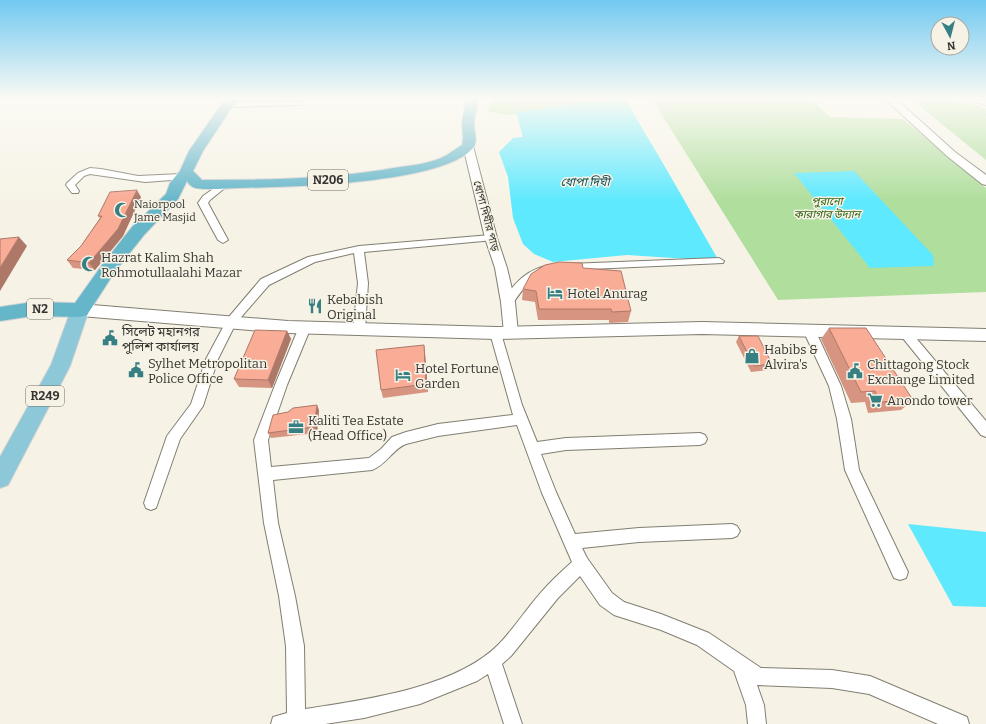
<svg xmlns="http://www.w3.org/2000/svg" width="986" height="724" font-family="Bitter,'Noto Sans Bengali',serif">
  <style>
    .green { fill: #b0de9d }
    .water { fill: #5fe9fe }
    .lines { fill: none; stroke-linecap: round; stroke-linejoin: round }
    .minor-casing { stroke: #817e72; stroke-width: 2 }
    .tertiary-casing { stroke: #817e72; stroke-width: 2 }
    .secondary-casing { stroke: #817e72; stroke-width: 2 }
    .primary-casing { stroke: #d3d3d2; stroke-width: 2 }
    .trunk-casing { stroke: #d3d3d2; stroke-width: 2 }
    .minor { fill: #fff; fill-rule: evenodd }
    .tertiary { fill: #fff; fill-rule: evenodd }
    .secondary { fill: #fff; fill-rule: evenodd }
    .primary { fill: #8cc8d7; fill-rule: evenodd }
    .trunk { fill: #66b6ca; fill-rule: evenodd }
    .wall { fill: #d69481 }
    .shaded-wall { fill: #ae7869 }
    .building { fill: #f9ac96; stroke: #ae7869 }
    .labels { text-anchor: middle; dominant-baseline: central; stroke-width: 3; stroke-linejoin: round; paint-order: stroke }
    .far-park-label { font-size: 11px; font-style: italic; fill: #326314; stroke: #f6f3e6 }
    .far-poi-label { font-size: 11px; fill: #373531; stroke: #f6f3e6; text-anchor: start }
    .far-street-label { font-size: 11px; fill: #373531; stroke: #f6f3e6 }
    .shield { fill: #f6f3e6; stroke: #706e67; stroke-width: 1 }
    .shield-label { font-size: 12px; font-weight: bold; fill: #373531 }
    .far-water-label { font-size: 12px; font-style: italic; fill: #145059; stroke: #f6f3e6 }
    .poi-label { font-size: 13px; fill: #373531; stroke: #f6f3e6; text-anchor: start }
  </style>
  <rect width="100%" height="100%" fill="#f6f3e6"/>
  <!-- green -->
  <g class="green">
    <polygon points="492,99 627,99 606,105 507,115 487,111"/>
    <polygon points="652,99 812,99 830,117 903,119 986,188 986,292 778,300"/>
    <polygon points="911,99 953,99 986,108 986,160"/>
  </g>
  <!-- water -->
  <g class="water">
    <path d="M612,99H623C634,110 639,124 648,138C672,178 695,220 719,261L627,255L553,262L534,254L523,244L513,218L508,177L499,152L513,138L523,137L516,112Z"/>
    <polygon points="854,171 933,255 934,266 870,268 794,173"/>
    <polygon points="908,524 986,532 986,607 953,606"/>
  </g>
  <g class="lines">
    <!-- minor casing -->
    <g class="minor-casing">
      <g id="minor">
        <polygon points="971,99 986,101 986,105 971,101"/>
        <polygon points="297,101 301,103 300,105 227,107 223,105 227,103"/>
        <polygon points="90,168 101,169 138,176 182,174 186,177 185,179 145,182 90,174 84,176 75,185 79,191 78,193 72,193 66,185 67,183 78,173"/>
        <polygon points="223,182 227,185 226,187 210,200 208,203 228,240 223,243 218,240 198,203 203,196"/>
        <polygon points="491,235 496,238 494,240 364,252 368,283 365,329 363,332 359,333 355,332 353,329 358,283 354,253 315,262 269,285 236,323 218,359 203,406 180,439 156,508 151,510 146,508 144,503 167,436 191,404 206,359 228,318 261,279 308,257 359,246"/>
        <polygon points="719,258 724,261 723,263 568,270 563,267 568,264"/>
        <path d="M550,265L554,266L555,268L554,270C532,277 524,286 512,305H504L503,302L504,299C516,281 528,269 550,265Z"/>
        <path d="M305,323L309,324L311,327L287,385L268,440L271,467L369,458L381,449L392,437L406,432L438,424L513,415L490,333L492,330L496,329L500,330L522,405L537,442L566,438L700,433L705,435L707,439L705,443L700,445L566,450L541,454L556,492L575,534L639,528L732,524L737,526L740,531L737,536L732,538L639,542L582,548L587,558L612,593L624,602L661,614L709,633L761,668L832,670L870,676L967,717L969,724H938L869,694L832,688L757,685L764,705L766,724H748L746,705L734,671L697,645L661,630L614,615L600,605L580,576L558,598L511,656L502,664L522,724H504L488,674L477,681L420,704L364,718L325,724H271L273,717L287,713L286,646L279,596L264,523L254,440L275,385L299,327L301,324ZM517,425L542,493L572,562C563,570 554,578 546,587C529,605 516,626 499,644C456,688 364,700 305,709L304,646L295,596L278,523L273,480L372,470C386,465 394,448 406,444L438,436Z"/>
        <polygon points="809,326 813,327 815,330 841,386 851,419 859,470 908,572 906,578 900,580 894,578 845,470 837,419 829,386 803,330 805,327"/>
        <polygon points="906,330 910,331 986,421 986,437 981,435 902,337 900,334 902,331"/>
      </g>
    </g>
    <!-- tertiary casing -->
    <g class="tertiary-casing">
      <polygon id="tertiary" points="468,143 473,146 497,238 507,268 515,302 518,333 516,337 511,338 506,337 504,333 501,302 495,268 485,238 463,146"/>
    </g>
    <!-- secondary casing -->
    <g class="secondary-casing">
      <g id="secondary">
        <polygon points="885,99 896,99 955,152 986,175 986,185 982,184 947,156"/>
        <polygon points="80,304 288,321 496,327 702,322 986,329 986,341 702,334 496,339 288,333 80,316 74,314 72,310 74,306"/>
      </g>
    </g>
    <!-- primary casing -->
    <g class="primary-casing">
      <polygon id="primary" points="80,304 86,306 89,310 70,366 8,485 0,488 0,457 51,365 71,310 74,306"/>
    </g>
    <!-- trunk casing -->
    <g class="trunk-casing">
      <path id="trunk" d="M227,99H240L232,107L203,151L193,171L202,180C268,180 335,179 400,167C415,165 433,163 447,155C452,152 457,148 462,145L463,138L462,123L466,99H478C477,107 475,115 474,123C474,132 479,142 472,149C440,184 287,187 238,188C230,188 199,191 193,187C191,186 188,183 187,181L178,199L144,235L114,273L87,315L80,317L33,316L0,321V307L33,302L75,303L102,265L132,227L166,194L170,183L180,171L189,151L223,102Z"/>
    </g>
    <!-- minor -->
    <use href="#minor" class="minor"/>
    <!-- tertiary -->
    <use href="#tertiary" class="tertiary"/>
    <!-- secondary -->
    <use href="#secondary" class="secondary"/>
    <!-- primary -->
    <use href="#primary" class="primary"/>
    <!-- trunk -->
    <use href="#trunk" class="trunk"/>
  </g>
  <!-- wall -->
  <g class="wall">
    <polygon points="141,197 123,236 95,270 73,268 67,260 81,246 100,218 98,216"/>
    <polygon points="583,268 631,311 628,322 609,323 609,320 538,320 535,302 522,300 523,289"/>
    <polygon points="829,328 913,400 901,410 868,413 865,402 851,403 821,339"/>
    <polygon points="287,331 291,339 272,388 239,387 234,379"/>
    <polygon points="739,336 772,364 768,370 751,372 736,342"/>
    <polygon points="424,345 425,354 428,392 383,398 381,390"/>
    <polygon points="319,410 317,433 271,438 268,433 288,412"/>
  </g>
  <!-- shaded-wall -->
  <g class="shaded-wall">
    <polygon points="137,190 141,197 123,236 95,270 89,263"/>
    <polygon points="19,237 27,246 0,291 0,268"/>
    <polygon points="287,331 291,339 272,388 268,380"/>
    <polygon points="424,345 425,354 428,392 426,384"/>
    <polygon points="317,405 319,410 317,433 314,427"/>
  </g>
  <!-- building -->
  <g class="building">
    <polygon points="137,190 118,229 89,263 67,260 81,246 102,216 98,216 110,192"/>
    <polygon points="19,237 0,268 0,239"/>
    <polygon points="559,262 582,263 583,268 621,271 631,311 612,312 611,309 539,309 536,291 523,289 531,274 545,265"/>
    <polygon points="829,328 866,328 913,400 879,402 875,391 861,392"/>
    <polygon points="255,330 287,331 268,380 234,379"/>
    <polygon points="739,336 758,336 772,364 754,366"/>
    <polygon points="424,345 426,384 381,390 376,350"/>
    <polygon points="317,405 314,427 268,433 273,415 288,412 293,408"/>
  </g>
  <!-- sky -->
  <linearGradient id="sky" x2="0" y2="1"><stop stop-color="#71c9f1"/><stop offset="0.49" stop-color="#fbfaf4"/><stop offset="1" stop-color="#fbfaf4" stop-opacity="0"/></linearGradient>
  <rect width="986" height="201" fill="url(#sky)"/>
  <!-- icons -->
  <defs>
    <g id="mosque-bare" transform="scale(1.2)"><path d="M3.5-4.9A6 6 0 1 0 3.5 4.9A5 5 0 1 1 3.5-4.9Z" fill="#367f82" stroke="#f6f3e6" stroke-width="2.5" paint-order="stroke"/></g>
    <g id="hotel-bare" transform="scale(1.2)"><path d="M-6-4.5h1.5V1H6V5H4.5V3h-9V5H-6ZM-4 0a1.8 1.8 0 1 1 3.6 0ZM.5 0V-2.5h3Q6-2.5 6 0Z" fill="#367f82" stroke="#f6f3e6" stroke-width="2.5" paint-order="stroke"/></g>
    <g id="restaurant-bare" transform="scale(1.2)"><path d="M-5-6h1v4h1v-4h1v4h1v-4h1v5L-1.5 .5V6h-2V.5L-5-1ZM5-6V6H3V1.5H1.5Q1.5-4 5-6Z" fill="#367f82" stroke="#f6f3e6" stroke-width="2.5" paint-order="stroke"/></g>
    <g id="civic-bare" transform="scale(1.2)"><path d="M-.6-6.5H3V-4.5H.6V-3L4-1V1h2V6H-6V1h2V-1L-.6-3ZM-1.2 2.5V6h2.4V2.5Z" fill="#367f82" stroke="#f6f3e6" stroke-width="2.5" paint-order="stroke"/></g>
    <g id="shop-bare" transform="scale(1.2)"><path d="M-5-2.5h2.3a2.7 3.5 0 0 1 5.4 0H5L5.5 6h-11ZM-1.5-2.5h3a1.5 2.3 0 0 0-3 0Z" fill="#367f82" stroke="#f6f3e6" stroke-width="2.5" paint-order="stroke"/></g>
    <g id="supermarket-bare" transform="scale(1.2)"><path d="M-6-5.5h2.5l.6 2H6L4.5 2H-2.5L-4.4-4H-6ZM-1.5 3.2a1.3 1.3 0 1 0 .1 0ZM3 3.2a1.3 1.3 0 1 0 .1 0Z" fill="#367f82" stroke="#f6f3e6" stroke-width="2.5" paint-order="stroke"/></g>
    <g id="office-bare" transform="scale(1.2)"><path d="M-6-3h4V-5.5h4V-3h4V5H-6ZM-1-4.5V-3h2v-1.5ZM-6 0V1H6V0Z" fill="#367f82" stroke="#f6f3e6" stroke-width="2.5" paint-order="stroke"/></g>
  </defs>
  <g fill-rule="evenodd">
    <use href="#mosque-bare" x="122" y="210"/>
    <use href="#mosque-bare" x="89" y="264"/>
    <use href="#hotel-bare" x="555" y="293"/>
    <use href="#restaurant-bare" x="315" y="306"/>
    <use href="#civic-bare" x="110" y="338"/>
    <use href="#shop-bare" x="752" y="356"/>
    <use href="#civic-bare" x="136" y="370"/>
    <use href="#civic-bare" x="855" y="371"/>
    <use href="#hotel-bare" x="403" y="375"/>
    <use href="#supermarket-bare" x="875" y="400"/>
    <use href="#office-bare" x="296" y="427"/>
  </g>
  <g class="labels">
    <!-- far-park labels -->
    <g class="far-park-label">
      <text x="827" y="201">পুরানো<tspan x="827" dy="13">কারাগার উদ্যান</tspan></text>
    </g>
    <!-- far-poi labels -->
    <g class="far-poi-label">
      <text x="134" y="204">Naiorpool<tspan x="134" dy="13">Jame Masjid</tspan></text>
    </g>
    <!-- far-street labels -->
    <g class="far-street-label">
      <text transform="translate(486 216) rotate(75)">ধোপা দিঘীর পাড়</text>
    </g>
    <!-- shield labels -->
    <g class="shield">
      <rect x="308" y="170" width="40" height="20" rx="3"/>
      <rect x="27" y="299" width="26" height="20" rx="3"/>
      <rect x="26" y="386" width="38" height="20" rx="3"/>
    </g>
    <g class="shield-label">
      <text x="328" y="180">N206</text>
      <text x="40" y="309">N2</text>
      <text x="45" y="396">R249</text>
    </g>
    <!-- far-water labels -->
    <g class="far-water-label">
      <text x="585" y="182">ধোপা দিঘী</text>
    </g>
    <!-- poi labels -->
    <g class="poi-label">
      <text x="101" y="257">Hazrat Kalim Shah<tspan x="101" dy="15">Rohmotullaalahi Mazar</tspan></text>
      <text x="567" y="293">Hotel Anurag</text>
      <text x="327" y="299">Kebabish<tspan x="327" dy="15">Original</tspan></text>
      <text x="122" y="331">সিলেট মহানগর<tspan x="122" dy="15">পুলিশ কার্যালয়</tspan></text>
      <text x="764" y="349">Habibs &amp;<tspan x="764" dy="15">Alvira's</tspan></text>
      <text x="148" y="363">Sylhet Metropolitan<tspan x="148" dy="15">Police Office</tspan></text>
      <text x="867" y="364">Chittagong Stock<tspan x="867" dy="15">Exchange Limited</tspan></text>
      <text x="415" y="368">Hotel Fortune<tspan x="415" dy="15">Garden</tspan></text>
      <text x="887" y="400">Anondo tower</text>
      <text x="308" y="420">Kaliti Tea Estate<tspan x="308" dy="15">(Head Office)</tspan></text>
    </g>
  </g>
  <!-- north arrow -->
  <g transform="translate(950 36) rotate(173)"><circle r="19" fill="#f6f3e6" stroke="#aaa79e"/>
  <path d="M0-3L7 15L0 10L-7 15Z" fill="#367f82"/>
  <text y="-6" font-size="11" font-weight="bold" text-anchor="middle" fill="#373531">N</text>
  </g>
</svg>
